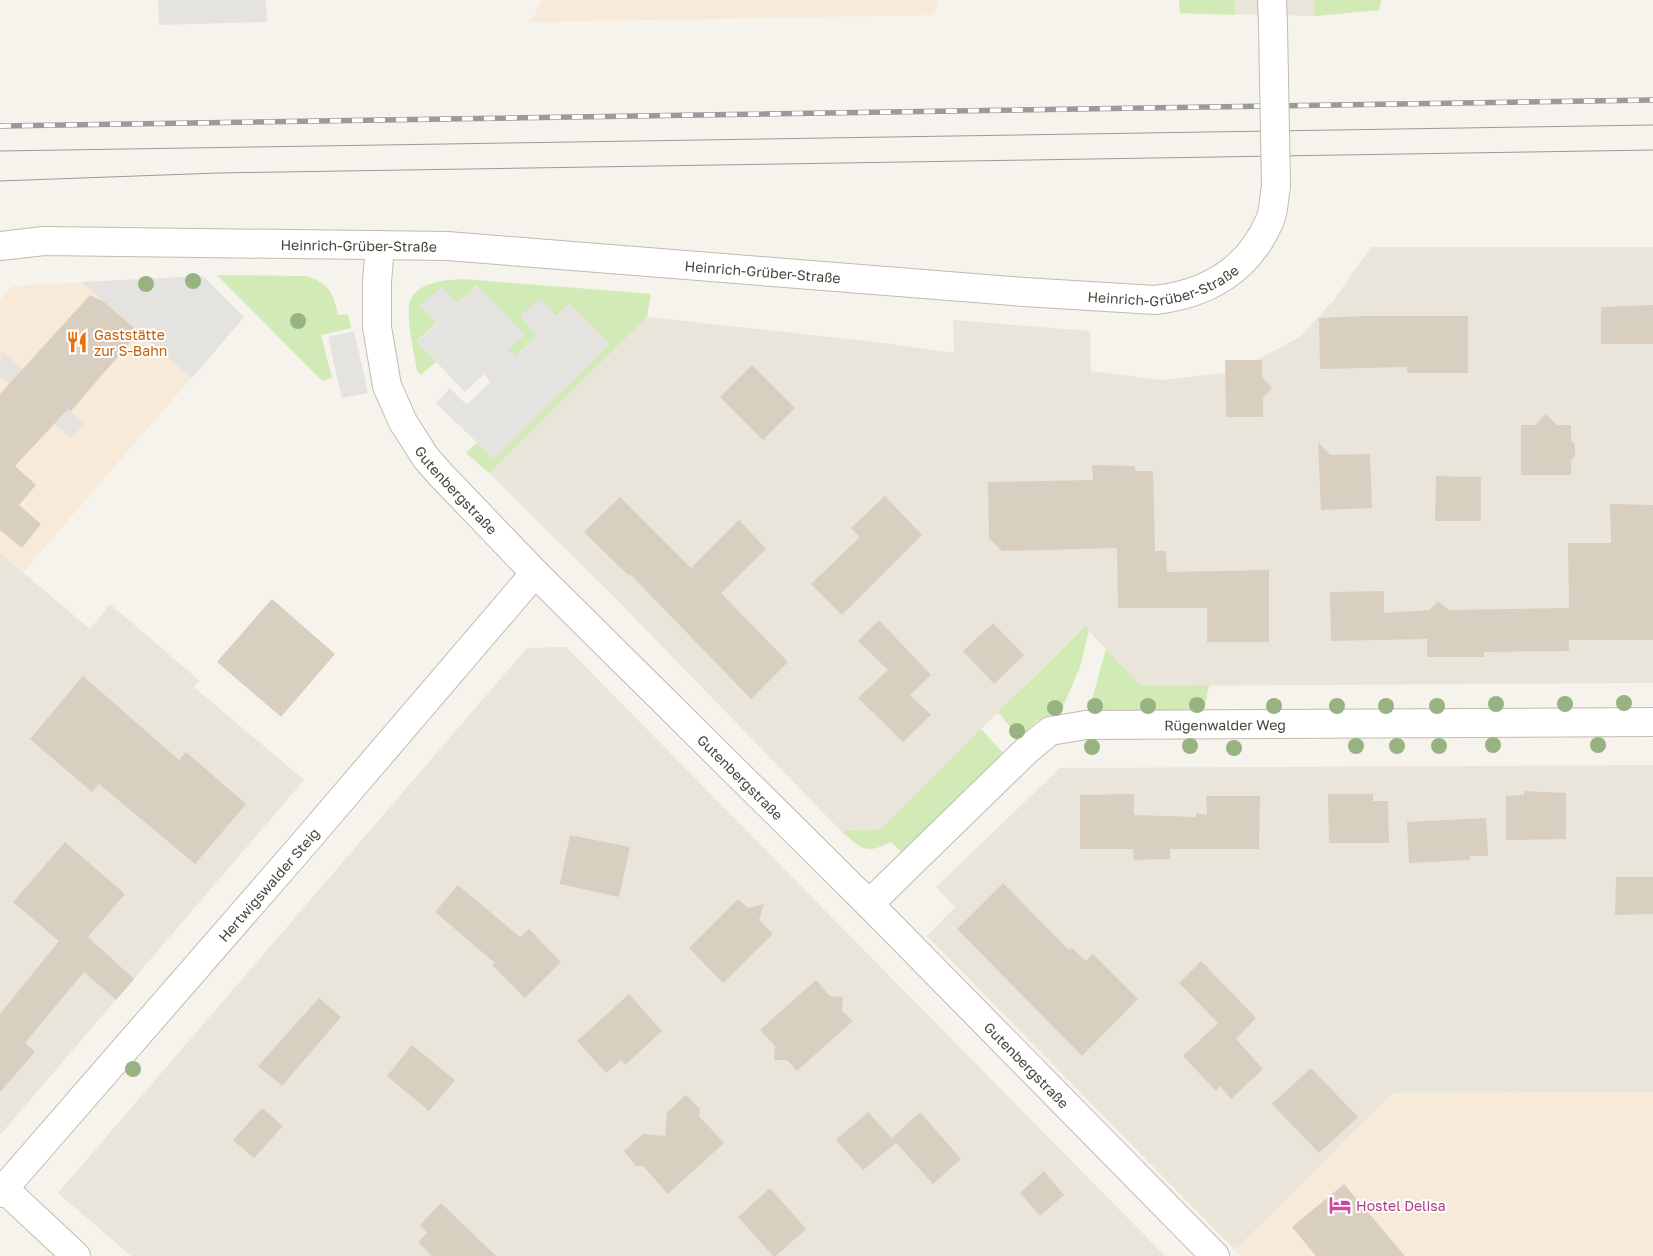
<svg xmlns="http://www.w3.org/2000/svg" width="1653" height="1256" font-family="'Golos Text',sans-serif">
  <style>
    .residential { fill: #eae5da }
    .commercial { fill: #f7ead8 }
    .green { fill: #d2eab5 }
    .parking { fill: #e5e3e0 }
    .building { fill: #d8cfc1 }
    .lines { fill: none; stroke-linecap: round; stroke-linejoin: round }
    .minor-casing { stroke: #c2bbae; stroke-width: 30 }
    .minor { stroke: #fff; stroke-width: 28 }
    .tram { stroke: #9a9a9a; stroke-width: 1 }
    .rail-casing { stroke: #9a9a9a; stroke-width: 5.5 }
    .rail { stroke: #fff; stroke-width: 4; stroke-dasharray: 11; stroke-linecap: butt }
    .minor-bridge-casing { stroke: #c2bbae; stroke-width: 30; stroke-linecap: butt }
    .minor-bridge { stroke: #fff; stroke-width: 28 }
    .tree { fill: #97b381 }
    .labels { text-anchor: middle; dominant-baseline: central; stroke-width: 4; stroke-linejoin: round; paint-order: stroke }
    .street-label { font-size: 14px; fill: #4b4439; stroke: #fff }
    .food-label { font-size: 14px; fill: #c56008; stroke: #fff; text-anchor: start }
    .hotel-label { font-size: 14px; fill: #b23c85; stroke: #fff; text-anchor: start }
  </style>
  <rect width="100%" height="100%" fill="#f6f3ec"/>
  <!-- residential -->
  <g class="residential">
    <polygon points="1179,0 1381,0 1379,10 1315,16 1180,13"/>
    <polygon points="1371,247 1653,247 1653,683 1141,686 1084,626 881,829 841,831 622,605 489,473 647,317 884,343 954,353 953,320 1090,331 1091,371 1162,380 1234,372 1300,337 1333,301"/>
    <polygon points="0,553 90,629 110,604 200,681 194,687 304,780 0,1135"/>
    <polygon points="566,647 1165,1256 131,1256 58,1193 527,648"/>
    <polygon points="1653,765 1653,1092 1393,1093 1235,1250 927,936 955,907 936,887 1060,768"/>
  </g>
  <!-- commercial -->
  <g class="commercial">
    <polygon points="543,0 939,0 934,15 530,22"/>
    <polygon points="203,276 244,317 23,572 0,553 0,300 12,286"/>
    <polygon points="1653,1092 1653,1256 1241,1256 1235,1250 1393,1093"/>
  </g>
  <!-- green -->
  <g class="green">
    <polygon points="1179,0 1234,0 1235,15 1180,13"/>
    <polygon points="1314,0 1381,0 1379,10 1315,16"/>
    <path d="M217,275L307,276C330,284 333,293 338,315L348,314L351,328L321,335L332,378L322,381Z"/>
    <path d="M463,279L651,294L647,317L489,473L466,453L477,443L494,458L570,303L517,355L507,352L477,285L417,341L436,362L421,375L417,371C415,355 404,312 411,299C420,281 447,280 463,279Z"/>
    <polygon points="1085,626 1089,631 1080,667 1061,711 1038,720 1019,738 998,712"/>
    <polygon points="1106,649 1141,686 1209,685 1204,711 1089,710"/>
    <path d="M981,729L1003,753L902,853L891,842C865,855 862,849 841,831L881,829Z"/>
  </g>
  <!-- parking -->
  <g class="parking">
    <polygon points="158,0 266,0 267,22 159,25"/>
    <polygon points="203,276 244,317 192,378 81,282"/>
    <polygon points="477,285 525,335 507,352 518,355 536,336 520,316 539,298 557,317 569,303 610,344 494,459 436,403 450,388 467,405 490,382 484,374 465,392 417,342 436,324 420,306 442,287 458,303"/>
    <polygon points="354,331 368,393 342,398 328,337"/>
    <polygon points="1,351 85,424 71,438 0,376"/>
  </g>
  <!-- building -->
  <g class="building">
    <polygon points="90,295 104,302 139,332 71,411 68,409 15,466 36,485 19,505 41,524 22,548 0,530 0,394"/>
    <polygon points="1653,305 1653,344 1601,344 1601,307"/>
    <polygon points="1365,316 1468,316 1468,373 1407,373 1407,367 1320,369 1319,318"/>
    <polygon points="1225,360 1262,360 1262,377 1272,388 1263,398 1263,417 1226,417"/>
    <polygon points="752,365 795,408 763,440 720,397"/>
    <polygon points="1546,414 1557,425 1571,425 1571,440 1575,444 1575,456 1571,460 1571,475 1521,475 1521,425 1535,425"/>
    <polygon points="1318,442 1330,455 1370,454 1372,508 1321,510"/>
    <polygon points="1092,465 1135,466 1135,471 1153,471 1155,551 1166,551 1167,572 1269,570 1269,642 1207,642 1207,608 1118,608 1117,548 1002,551 989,538 988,482 1093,480"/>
    <polygon points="1436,476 1481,477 1481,521 1435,521"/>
    <polygon points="885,496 922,535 842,615 811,584 860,537 851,528"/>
    <polygon points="620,497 691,568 739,520 766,549 721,593 788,662 751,699 630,574 628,575 584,532"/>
    <polygon points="1610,504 1653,505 1653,640 1569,640 1569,651 1484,652 1484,657 1427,657 1427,639 1331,641 1330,592 1384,591 1384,613 1429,610 1438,601 1449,610 1569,608 1568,543 1611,543"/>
    <polygon points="272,599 335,654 281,717 217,662"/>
    <polygon points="879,620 931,675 910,695 931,715 903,742 858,698 888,670 858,641"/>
    <polygon points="993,623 1024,655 994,684 963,651"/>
    <polygon points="83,676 179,760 186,752 246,804 195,864 99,784 92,792 30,739"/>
    <polygon points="1524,791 1566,793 1566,839 1506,840 1506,796 1524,795"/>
    <polygon points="1134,794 1134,815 1196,817 1196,813 1207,815 1206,796 1260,796 1259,849 1170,849 1170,859 1134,860 1133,849 1080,849 1080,795"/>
    <polygon points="1328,794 1373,794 1373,801 1388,801 1389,843 1329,843"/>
    <polygon points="1486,818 1488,856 1470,856 1470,860 1409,863 1407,822"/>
    <polygon points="570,835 630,847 619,897 560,884"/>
    <polygon points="65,842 125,894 88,937 134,979 116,1000 84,972 25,1043 35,1052 0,1092 0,1014 59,941 13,902"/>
    <polygon points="1616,877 1653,877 1653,914 1615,915"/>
    <polygon points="1003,883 1069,950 1072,948 1086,961 1093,954 1138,999 1082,1056 957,929"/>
    <polygon points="458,885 520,937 529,929 561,962 525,998 492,965 495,963 435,912"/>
    <polygon points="738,899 748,908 764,904 759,920 773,934 723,983 689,948"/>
    <polygon points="1201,961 1256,1018 1236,1039 1263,1069 1231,1099 1220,1086 1216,1091 1183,1056 1218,1023 1179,983"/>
    <polygon points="816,980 830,996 843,997 842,1011 853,1021 797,1071 787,1060 774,1060 775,1046 760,1030"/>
    <polygon points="629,994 662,1031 625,1065 621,1060 606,1073 577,1041"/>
    <polygon points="319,998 341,1017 282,1086 258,1066"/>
    <polygon points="412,1045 455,1080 429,1111 387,1076"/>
    <polygon points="1311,1068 1358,1117 1319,1153 1272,1104"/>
    <polygon points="686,1095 700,1109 699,1116 724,1143 668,1194 643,1166 636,1166 624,1151 643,1134 665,1136 667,1112"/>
    <polygon points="262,1108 283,1126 254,1158 233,1140"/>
    <polygon points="868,1112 896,1143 863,1170 836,1140"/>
    <polygon points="920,1112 961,1159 933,1184 892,1138"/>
    <polygon points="1044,1171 1064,1195 1040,1216 1020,1193"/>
    <polygon points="1344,1184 1405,1256 1316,1256 1292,1227"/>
    <polygon points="770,1188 806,1229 776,1256 773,1256 738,1217"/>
    <polygon points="441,1203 496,1256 432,1256 418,1242 427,1233 420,1225"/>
  </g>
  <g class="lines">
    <!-- minor casing -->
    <g class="minor-casing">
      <g id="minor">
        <polyline points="1272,0 1273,25"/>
        <path id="s1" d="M380,245L377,282V327L387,386L403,422L426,458L441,475L535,573L869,904L1215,1256"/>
        <path id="s2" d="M0,246L44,241L447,246L1024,292L1155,300C1207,294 1249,270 1270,220C1274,210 1274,197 1276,186"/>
        <path id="s3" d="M869,904L1027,750L1050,731L1086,725L1653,722"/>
        <polyline points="0,1185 76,1256"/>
        <path id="s4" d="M0,1193L306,841L535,573"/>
      </g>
    </g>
    <!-- minor -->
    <use href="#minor" class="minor"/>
    <!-- tram -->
    <g class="tram">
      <polyline points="0,151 1653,125"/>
      <polyline points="0,181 218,173 1653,150"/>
    </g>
    <!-- rail casing -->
    <g class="rail-casing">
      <polyline id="rail" points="0,126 1653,100"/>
    </g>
    <!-- rail -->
    <use href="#rail" class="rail"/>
    <!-- minor-bridge casing -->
    <g class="minor-bridge-casing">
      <polyline id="minor-bridge" points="1273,25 1276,186"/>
    </g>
    <!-- minor-bridge -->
    <use href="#minor-bridge" class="minor-bridge"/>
  </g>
  <!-- trees -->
  <g class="tree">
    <circle cx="193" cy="281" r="8"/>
    <circle cx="146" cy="284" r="8"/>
    <circle cx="298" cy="321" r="8"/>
    <circle cx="1624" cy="703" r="8"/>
    <circle cx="1496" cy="704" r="8"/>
    <circle cx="1565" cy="704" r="8"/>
    <circle cx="1197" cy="705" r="8"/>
    <circle cx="1095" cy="706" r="8"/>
    <circle cx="1148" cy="706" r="8"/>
    <circle cx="1274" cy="706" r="8"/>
    <circle cx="1337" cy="706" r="8"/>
    <circle cx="1386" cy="706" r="8"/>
    <circle cx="1437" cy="706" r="8"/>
    <circle cx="1055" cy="708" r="8"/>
    <circle cx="1017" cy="731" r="8"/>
    <circle cx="1493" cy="745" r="8"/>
    <circle cx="1598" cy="745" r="8"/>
    <circle cx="1190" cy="746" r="8"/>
    <circle cx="1356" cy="746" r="8"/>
    <circle cx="1397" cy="746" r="8"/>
    <circle cx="1439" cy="746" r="8"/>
    <circle cx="1092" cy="747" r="8"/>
    <circle cx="1234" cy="748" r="8"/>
    <circle cx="133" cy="1069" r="8"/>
  </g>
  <!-- icons -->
  <defs>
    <g id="restaurant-bare" transform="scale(1.725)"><path d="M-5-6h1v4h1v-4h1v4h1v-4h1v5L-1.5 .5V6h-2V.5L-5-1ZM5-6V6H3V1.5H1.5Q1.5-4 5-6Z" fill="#e8710a" stroke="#fff" stroke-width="2.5" paint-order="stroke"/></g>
    <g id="hotel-bare" transform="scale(1.725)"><path d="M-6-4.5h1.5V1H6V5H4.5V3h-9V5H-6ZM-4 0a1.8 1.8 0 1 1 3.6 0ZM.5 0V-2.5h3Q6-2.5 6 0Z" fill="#d1479c" stroke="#fff" stroke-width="2.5" paint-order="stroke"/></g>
  </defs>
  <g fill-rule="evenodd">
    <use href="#restaurant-bare" x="77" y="342"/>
    <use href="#hotel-bare" x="1340" y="1205"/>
  </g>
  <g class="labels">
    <!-- street labels -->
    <g class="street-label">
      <text stroke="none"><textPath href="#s2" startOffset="359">Heinrich-Grüber-Straße</textPath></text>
      <text stroke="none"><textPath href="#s2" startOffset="764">Heinrich-Grüber-Straße</textPath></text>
      <text stroke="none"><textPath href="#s2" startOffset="1168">Heinrich-Grüber-Straße</textPath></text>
      <text stroke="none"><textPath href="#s1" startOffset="268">Gutenbergstraße</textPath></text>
      <text stroke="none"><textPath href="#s3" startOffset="426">Rügenwalder Weg</textPath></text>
      <text stroke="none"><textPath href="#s1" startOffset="672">Gutenbergstraße</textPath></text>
      <text stroke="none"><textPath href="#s4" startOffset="409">Hertwigswalder Steig</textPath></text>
      <text stroke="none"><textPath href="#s1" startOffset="1078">Gutenbergstraße</textPath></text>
    </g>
    <!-- food labels -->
    <g class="food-label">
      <text x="94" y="334">Gaststätte<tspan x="94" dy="16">zur S-Bahn</tspan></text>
    </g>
    <!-- hotel labels -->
    <g class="hotel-label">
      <text x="1356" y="1205">Hostel Delisa</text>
    </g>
  </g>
</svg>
